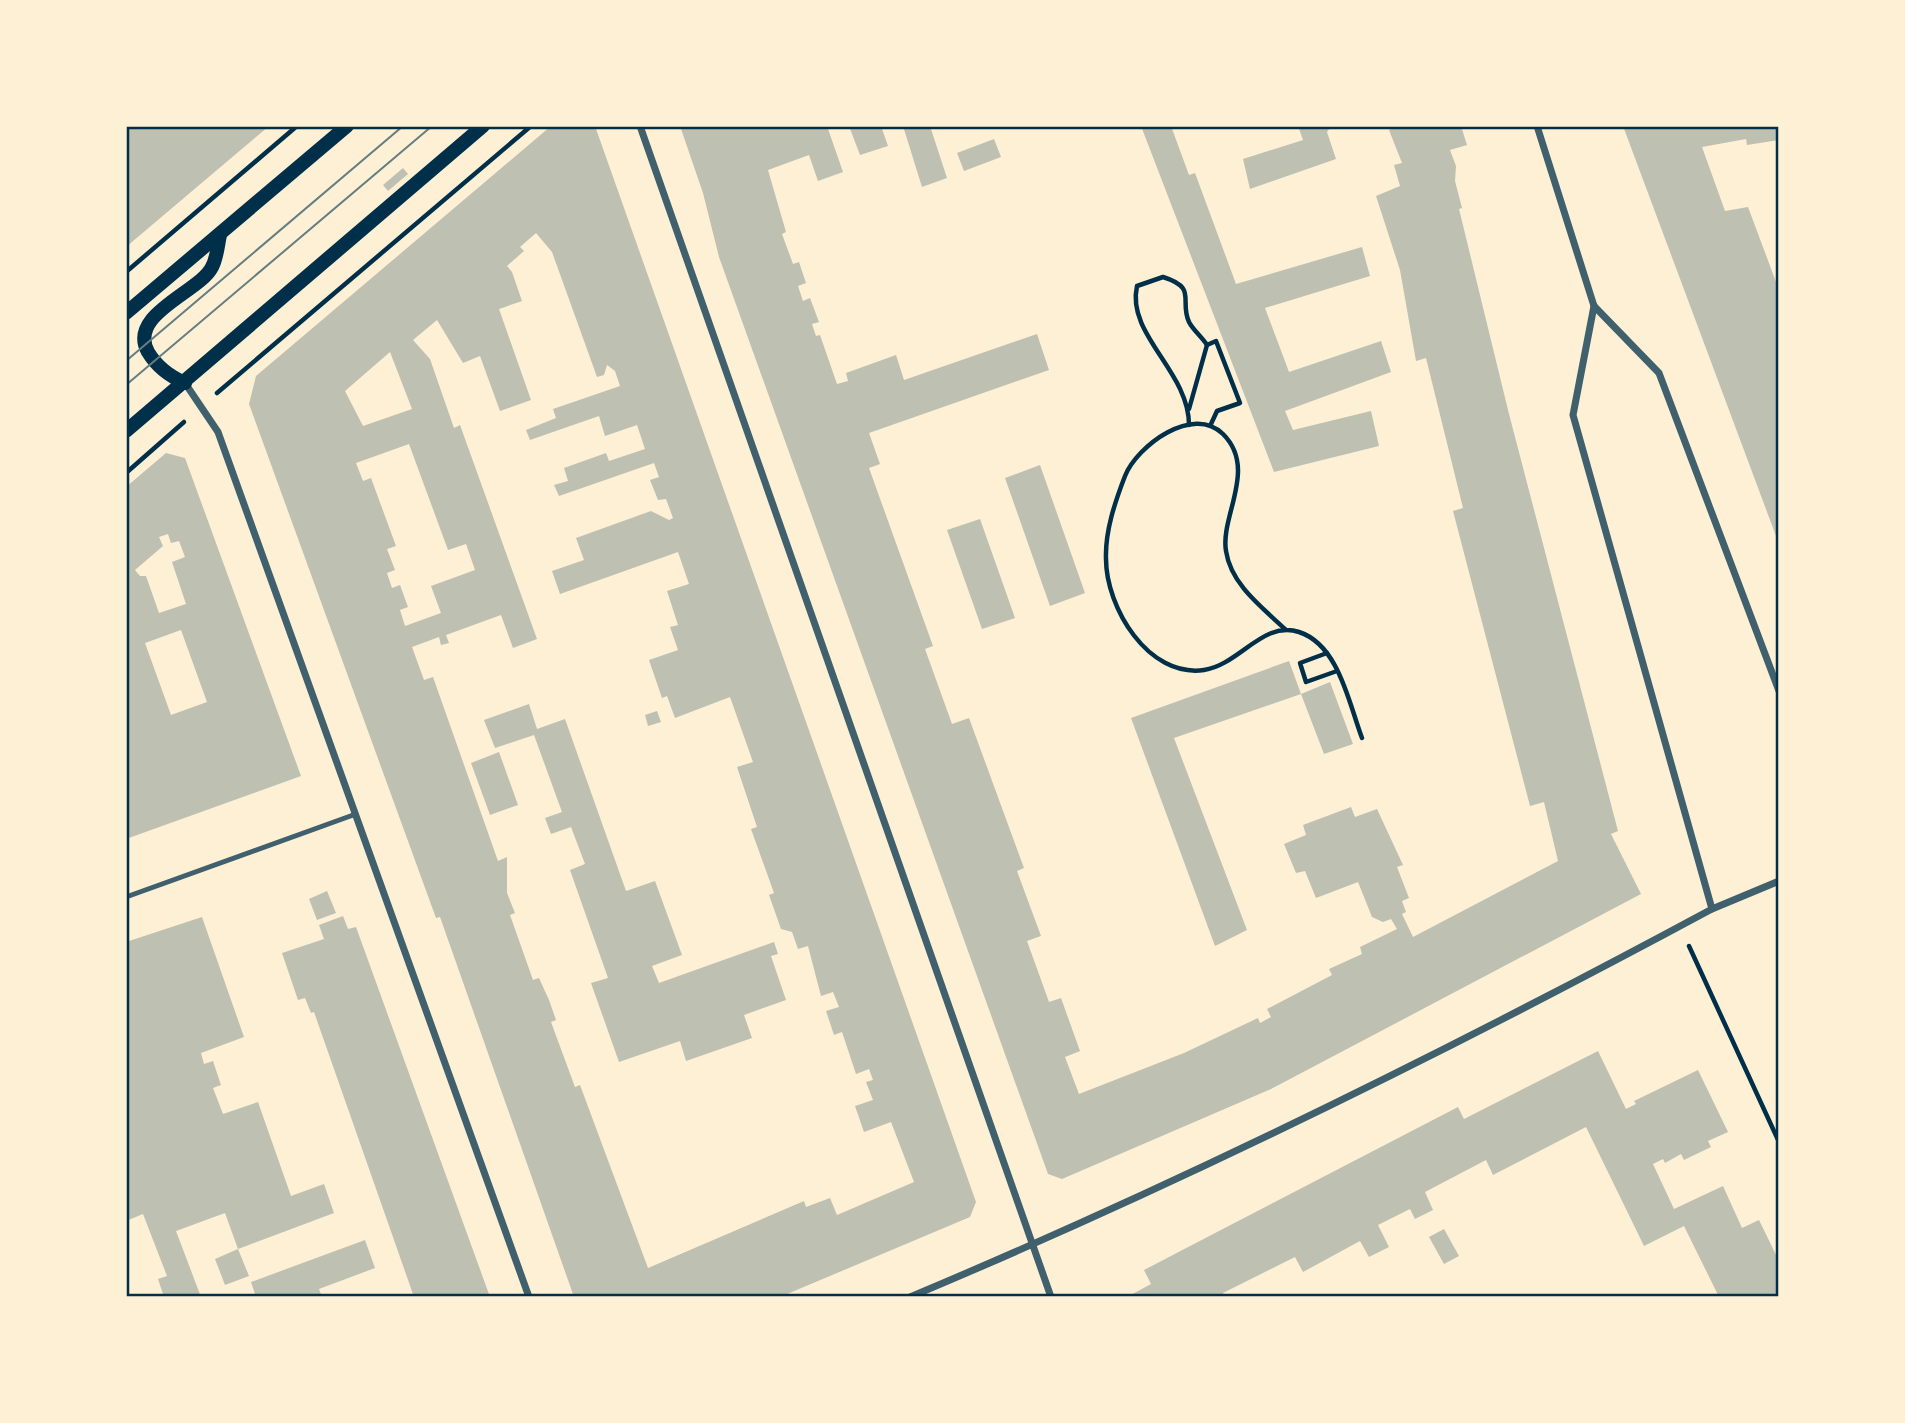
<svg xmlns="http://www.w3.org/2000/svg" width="1905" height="1423" font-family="'Roboto Condensed',sans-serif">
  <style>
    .building { fill: #bec0b2; fill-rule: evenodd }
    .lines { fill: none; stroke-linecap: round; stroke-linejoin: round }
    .path { stroke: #003049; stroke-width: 4.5 }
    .service { stroke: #3f606c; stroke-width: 5 }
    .minor { stroke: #3f606c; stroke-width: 7 }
    .secondary { stroke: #003049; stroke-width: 14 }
    .tram { stroke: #657d81; stroke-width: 2 }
    .neatline { fill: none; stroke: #003049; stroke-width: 2.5 }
  </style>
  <rect width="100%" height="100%" fill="#fdf0d5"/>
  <!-- building -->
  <g class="building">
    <polygon points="126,126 269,126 126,247"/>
    <path d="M551,126H595L976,1202L970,1217L780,1297H574L440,917L436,918L249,404L256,376ZM536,233L552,252L597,377L604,375L607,365L615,371L620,386L553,409L556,418L526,430L530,440L599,416L605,436L637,425L645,449L609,461L606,453L564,468L568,481L554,485L559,496L654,463L659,477L650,480L658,500L666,499L673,518L669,520L651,511L576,538L584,560L552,571L560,594L678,552L689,584L667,591L678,625L670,627L678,650L649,660L662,698L667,696L675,718L730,697L753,762L737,767L757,827L751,829L774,893L769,895L781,929L792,932L798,949L808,946L821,996L833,992L839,1007L826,1011L834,1035L842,1032L856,1074L869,1069L873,1080L866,1082L873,1100L855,1106L864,1132L891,1122L914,1182L837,1215L830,1198L806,1207L804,1201L648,1268L580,1085L575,1087L551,1022L556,1020L549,1000L539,978L533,980L510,915L515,913L507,893V857L498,861L433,677L424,680L412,647L439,637L441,645L449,643L446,635L501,615L513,648L537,639L460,425L454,428L430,359L413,340L437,320L463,363L480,356L500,411L531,400L499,309L522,301L512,272L507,266L524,251L520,247ZM390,352L412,409L363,426L345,391ZM409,444L448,550L466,544L475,570L431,586L441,613L405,626L400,610L408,607L400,585L392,588L387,573L395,570L387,549L396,546L371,478L363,481L356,463Z"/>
    <polygon points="680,126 827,126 843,172 818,181 809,155 768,170 786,232 782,234 793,264 799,262 806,283 798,286 803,301 810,298 819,322 812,324 816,336 820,335 837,384 848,381 846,373 896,355 904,380 1037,334 1049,370 869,433 880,464 869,468 933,646 925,649 952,724 969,718 1024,868 1017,871 1041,936 1027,941 1049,1002 1061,998 1080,1051 1065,1057 1079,1094 1184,1053 1258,1018 1260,1023 1271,1017 1267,1009 1332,975 1329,969 1362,954 1360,947 1397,929 1391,919 1383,922 1372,917 1358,882 1316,898 1305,871 1296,873 1284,844 1306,835 1303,825 1351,807 1355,817 1377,809 1403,865 1397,867 1409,898 1402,901 1406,912 1402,914 1413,937 1558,861 1544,802 1530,806 1453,511 1463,508 1426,358 1416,361 1400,270 1376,196 1400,186 1394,165 1402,163 1389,130 1397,126 1461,126 1467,145 1450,150 1456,166 1455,181 1462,208 1459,209 1509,414 1618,831 1611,834 1641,894 1271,1089 1062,1179 1048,1174 719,257 703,193"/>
    <polygon points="849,126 881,126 888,146 860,155"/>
    <polygon points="903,126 930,126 947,178 922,187"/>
    <polygon points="1141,126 1171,126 1189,175 1195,173 1236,284 1362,247 1370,276 1265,308 1289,372 1381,341 1391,372 1285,411 1293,430 1371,411 1379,446 1274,472"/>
    <polygon points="1298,126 1331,126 1327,132 1336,159 1250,189 1243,159 1303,140"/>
    <polygon points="1623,126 1779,126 1779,140 1747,145 1746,139 1702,147 1725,211 1748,207 1779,290 1779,544"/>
    <polygon points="994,139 1001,157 964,171 957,153"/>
    <polygon points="403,168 408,174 388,191 383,185"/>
    <path d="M166,453L185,458L301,776L126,839V487ZM168,534L171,543L179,541L185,557L172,562L186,604L159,613L146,576H140L135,570L163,546L159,537ZM181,630L207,702L171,715L145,643Z"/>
    <polygon points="1040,465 1085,593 1050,606 1005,478"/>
    <polygon points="980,519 1015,618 982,629 947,530"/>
    <polygon points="1289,661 1301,694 1330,682 1353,744 1324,754 1301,694 1174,738 1247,930 1215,946 1131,718"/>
    <polygon points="529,704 537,729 565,719 626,891 655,881 682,955 652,966 659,983 774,942 778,954 771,956 786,1000 744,1015 752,1038 686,1061 680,1041 619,1062 591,983 608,978 570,870 585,864 571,827 551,834 545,818 562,812 534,735 495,748 484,720"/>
    <polygon points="657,711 661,722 648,726 645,715"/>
    <polygon points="499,752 518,805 490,815 471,763"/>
    <polygon points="327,891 336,913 317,920 309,899"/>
    <polygon points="343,916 348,929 356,927 490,1297 414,1297 314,1012 311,1013 305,998 298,1000 282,953 324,939 319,925"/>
    <polygon points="202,917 244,1037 201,1053 204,1064 213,1061 221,1085 213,1088 223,1114 258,1102 291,1196 324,1184 334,1213 238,1249 225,1213 176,1231 201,1297 164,1297 158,1279 167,1276 143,1214 126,1221 126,942"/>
    <polygon points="1598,1051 1626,1109 1636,1104 1634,1101 1698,1070 1728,1132 1708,1141 1711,1147 1684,1160 1681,1154 1665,1163 1663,1159 1653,1164 1674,1209 1723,1186 1742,1228 1759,1220 1779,1261 1779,1297 1719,1297 1684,1226 1644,1246 1586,1127 1493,1175 1486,1160 1425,1192 1433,1210 1415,1219 1410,1209 1378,1225 1389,1247 1369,1257 1360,1241 1303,1272 1295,1257 1223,1293 1225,1297 1127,1297 1151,1284 1144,1270 1217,1232 1458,1107 1464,1119"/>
    <polygon points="1444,1229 1459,1256 1444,1264 1429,1237"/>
    <polygon points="365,1240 375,1268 319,1289 322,1297 256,1297 251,1282"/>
    <polygon points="238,1249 249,1276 225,1285 215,1259"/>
  </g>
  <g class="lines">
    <!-- path -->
    <g class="path">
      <polyline points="126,272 297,126"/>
      <polyline points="217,393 531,126"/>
      <polyline points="1189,409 1207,345 1216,341 1240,403 1217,411 1211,424"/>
      <path d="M1189,425C1189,371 1126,335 1137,286L1163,277C1198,288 1179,300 1189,322C1193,330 1202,337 1207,345"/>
      <polyline points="126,473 184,422"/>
      <path d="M1286,630C1263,608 1231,585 1226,551C1220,516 1258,469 1223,434C1193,404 1137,446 1125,476C1115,502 1105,531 1106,559C1106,607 1148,678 1204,670C1239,665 1263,620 1299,632C1339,645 1349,704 1362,738"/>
      <polyline points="1327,653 1300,663 1306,682 1337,671"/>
      <polyline points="1689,946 1779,1142"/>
    </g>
    <!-- service -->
    <polyline class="service" points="126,897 356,814"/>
    <!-- minor -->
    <g class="minor">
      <polyline points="640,126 1051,1297"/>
      <polyline points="1537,126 1594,306 1659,373 1779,691"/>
      <polyline points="1594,306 1573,415 1712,909"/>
      <polyline points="185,383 218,432 529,1297"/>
      <path d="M910,1297C1184,1182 1450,1050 1712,909L1779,881"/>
    </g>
    <!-- secondary -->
    <g class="secondary">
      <polyline points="126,313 347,126"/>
      <path d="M185,383C169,376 157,367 148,352C127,314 200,292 212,267C217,258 218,244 220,235"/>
      <polyline points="126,431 483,126"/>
    </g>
    <!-- tram -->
    <g class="tram">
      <polyline points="126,361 403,126"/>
      <polyline points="126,385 432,126"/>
    </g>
  </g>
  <!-- border -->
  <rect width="1905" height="1423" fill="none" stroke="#fdf0d5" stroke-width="256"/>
  <rect x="128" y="128" width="1649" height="1167" class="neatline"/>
</svg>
